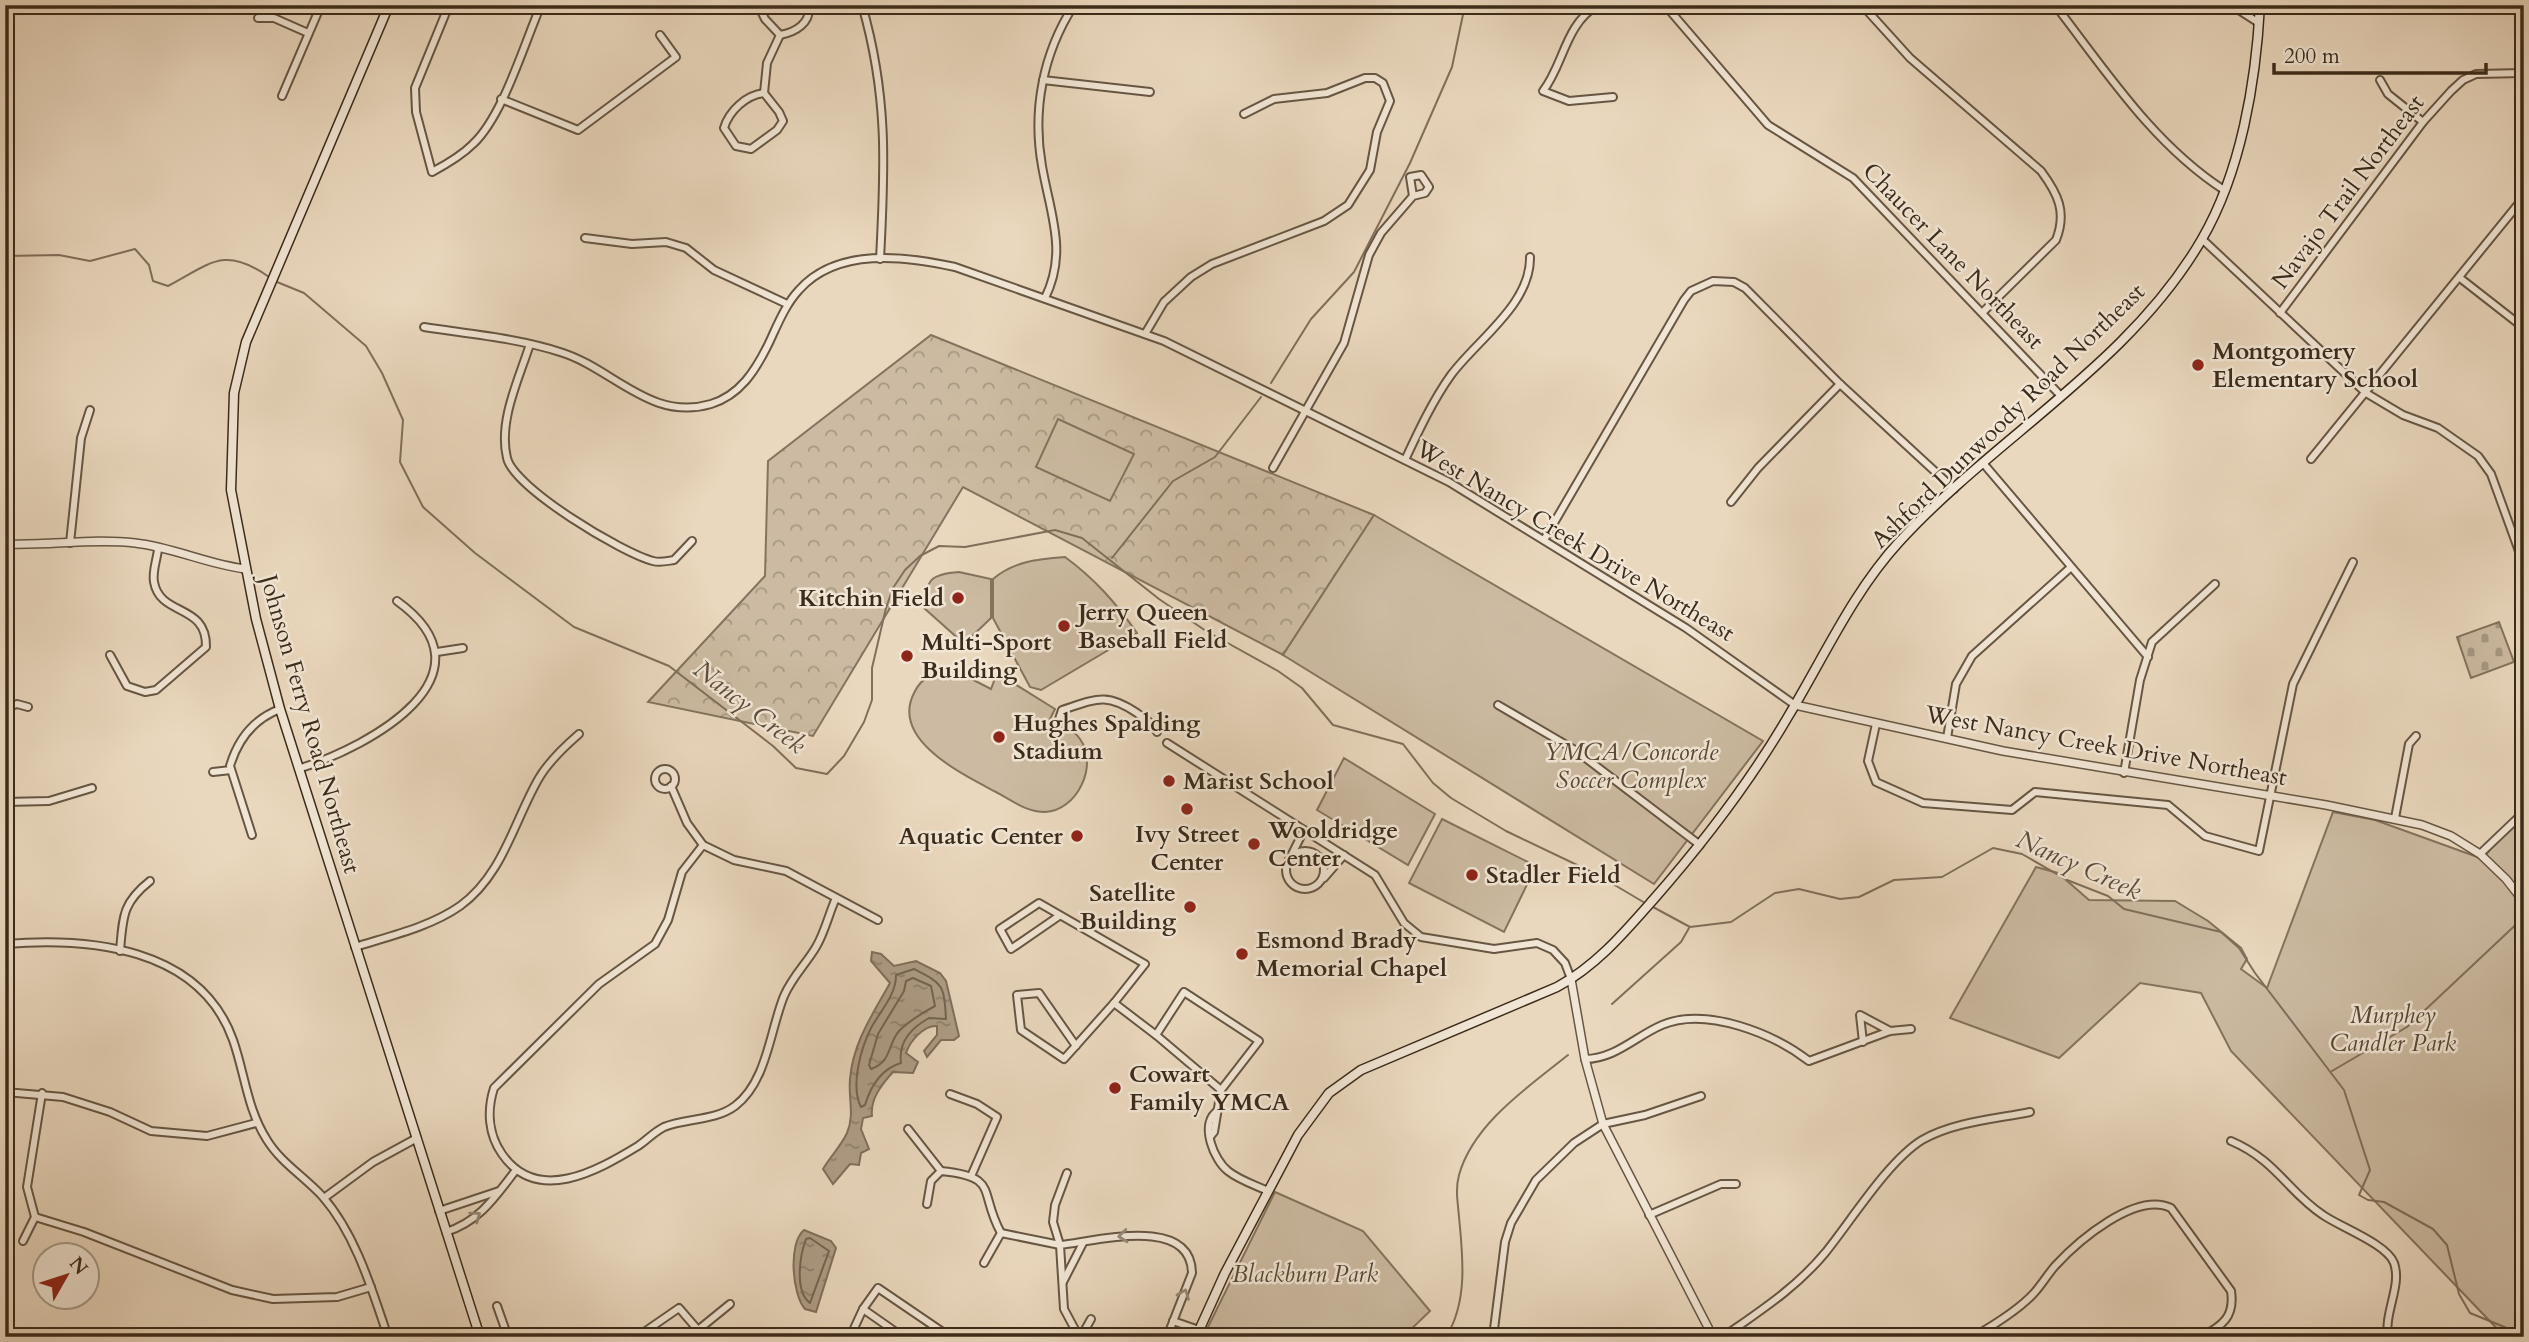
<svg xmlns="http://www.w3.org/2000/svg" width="2529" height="1342" font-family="Cardo,serif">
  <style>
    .forest { fill: url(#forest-crowns); stroke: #84735e; stroke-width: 2 }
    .cemetery { fill: url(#cemetery-stones); stroke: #84735e; stroke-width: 2 }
    .park { fill: #ccbba2; stroke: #84735e; stroke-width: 2 }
    .water { fill: url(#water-ripples); stroke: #806f5b; stroke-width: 2 }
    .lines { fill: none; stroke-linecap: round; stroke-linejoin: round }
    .shore { stroke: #746450; stroke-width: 2 }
    .stream { stroke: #806f5b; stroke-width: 2 }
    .minor-casing { stroke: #675643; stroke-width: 10 }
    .tertiary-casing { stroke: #675643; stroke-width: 10 }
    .secondary-casing { stroke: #3b2b1a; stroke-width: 11 }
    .minor { stroke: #f1e6d5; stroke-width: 6 }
    .tertiary { stroke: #f1e6d5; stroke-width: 7 }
    .secondary { stroke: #f1e6d5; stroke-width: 8 }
    .oneway { stroke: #968878 }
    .poi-dot { fill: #8f2418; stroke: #f1e6d5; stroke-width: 2.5 }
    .labels { text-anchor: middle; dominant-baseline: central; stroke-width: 5; stroke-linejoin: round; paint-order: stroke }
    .street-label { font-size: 24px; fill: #3b2b1a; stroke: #f1e6d5 }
    .poi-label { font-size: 24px; font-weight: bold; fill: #3b2b1a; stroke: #f1e6d5; text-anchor: start }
    .park-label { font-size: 24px; font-style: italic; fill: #584835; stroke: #f1e6d5 }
    .water-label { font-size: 26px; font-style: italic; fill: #5e4d3a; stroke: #f1e6d5 }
  </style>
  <defs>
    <pattern id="forest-crowns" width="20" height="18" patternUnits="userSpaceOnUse" patternTransform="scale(1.75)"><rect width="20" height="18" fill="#ccbba2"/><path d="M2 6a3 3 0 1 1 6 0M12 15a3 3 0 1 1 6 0" fill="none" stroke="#a79883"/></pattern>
    <pattern id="cemetery-stones" width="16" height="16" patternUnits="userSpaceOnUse" patternTransform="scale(1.75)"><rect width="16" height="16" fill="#ccbba2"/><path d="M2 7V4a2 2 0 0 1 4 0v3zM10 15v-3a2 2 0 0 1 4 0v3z" fill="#a79883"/></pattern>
    <pattern id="water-ripples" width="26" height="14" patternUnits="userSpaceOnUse" patternTransform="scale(1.75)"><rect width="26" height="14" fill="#ae9d86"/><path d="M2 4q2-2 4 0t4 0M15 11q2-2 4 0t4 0" fill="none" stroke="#8f806d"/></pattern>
  </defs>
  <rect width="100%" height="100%" fill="#ead8be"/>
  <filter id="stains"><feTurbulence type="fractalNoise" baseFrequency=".00286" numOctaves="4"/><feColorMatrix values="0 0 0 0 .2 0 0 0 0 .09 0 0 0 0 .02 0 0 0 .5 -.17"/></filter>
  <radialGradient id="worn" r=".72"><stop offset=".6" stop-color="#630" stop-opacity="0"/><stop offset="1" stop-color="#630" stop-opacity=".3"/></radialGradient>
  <!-- forest -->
  <polygon class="forest" points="931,335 1374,515 1283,655 963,487 813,736 648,702 765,576 768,461"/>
  <!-- cemetery -->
  <polygon class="cemetery" points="2499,622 2514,662 2471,678 2457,637"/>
  <!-- park -->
  <g class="park">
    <polygon points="1058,419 1134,454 1110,501 1036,467"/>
    <polygon points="1374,515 1763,741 1654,884 1283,655"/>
    <path d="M1065,557C1095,579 1116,603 1137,633L1041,690L1030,687L993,618V579C1014,561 1039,559 1065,557Z"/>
    <path d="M959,572L991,579V618L967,641H961L924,608C926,579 931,574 959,572Z"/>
    <path d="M952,669L991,689L997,673L1055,709L1050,719C1061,724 1073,729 1080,739C1099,765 1077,811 1045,812C1026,812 1013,801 996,792C964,775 890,740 914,693C922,676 935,672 952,669Z"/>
    <polygon points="1344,758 1435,814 1408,865 1317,810"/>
    <polygon points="2333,812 2375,820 2483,859 2500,836 2524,819 2524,1337 2505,1337 2231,1051 2201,993 2140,983 2059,1058 1950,1018 2036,867 2058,873 2089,900 2175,901 2208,921 2241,948 2247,959 2241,969 2267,988"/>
    <polygon points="1442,819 1536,866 1504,932 1409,883"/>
    <polygon points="1275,1192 1363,1231 1430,1311 1403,1337 1203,1337"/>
  </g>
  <!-- water -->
  <g class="water">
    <path d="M872,952L881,954L894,966L916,961L940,973L946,981L959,1036L954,1040H941L927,1057L924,1051L937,1035V1026C924,1025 910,1041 906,1053L918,1062L913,1073L893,1072C882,1084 870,1099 872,1116L863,1118L861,1129L869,1149L861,1153L859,1165L850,1164L833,1184L823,1169C830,1157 841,1146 847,1133C855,1114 848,1098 850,1079C853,1042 873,1014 890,983L871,961Z"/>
    <path d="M804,1230L831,1241L836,1248L816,1312L805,1309C792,1294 788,1243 804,1230Z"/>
  </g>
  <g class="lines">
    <!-- shore -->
    <g class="shore">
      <path d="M914,969C943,984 944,984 946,1019L929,1018C911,1028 898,1042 901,1063C881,1069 871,1085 865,1105L861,1107C850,1086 861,1048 871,1028C881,1010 896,995 896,975Z"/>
      <path d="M913,978L931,986L935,1006C922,1013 910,1020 899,1031C887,1045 892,1062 871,1069L869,1065L878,1034L904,991L906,981Z"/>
      <path d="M810,1238L829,1251L810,1303C794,1291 800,1255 806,1239Z"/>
    </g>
    <!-- stream -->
    <g class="stream">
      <path d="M5,256L59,255L90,261L135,249L149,265L153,281L168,286C210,264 224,245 269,277"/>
      <polyline points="277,282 304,293 366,346 382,373 403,420 400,462 423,507 475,553 574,627 669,666 773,746 796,768 827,774 844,756 864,722 872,700 872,668 886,608 893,588 905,570 920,556 939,546 965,547 1055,530 1082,538 1159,599 1206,631 1278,671 1302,688 1333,725 1403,744 1433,783 1451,798 1506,831 1596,874 1645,903"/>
      <polyline points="1271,383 1311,319 1354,272 1410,163 1452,67 1465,5"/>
      <polyline points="1112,558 1173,481 1215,457 1261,397"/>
      <polyline points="1653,907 1690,927 1731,922 1775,893 1799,889 1840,899 1859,897 1894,880 1942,877 1993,848 2022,854 2067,880 2108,896 2124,909 2221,932 2239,948 2255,973 2344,1090 2370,1170 2359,1195 2368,1200 2384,1202 2433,1229 2447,1245 2459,1294 2470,1313 2524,1335"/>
      <polyline points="1612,1004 1681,942 1689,928"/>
      <polyline points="2332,1071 2407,1027 2524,917"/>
      <path d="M1446,1337C1468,1302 1463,1257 1459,1217C1458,1203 1455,1190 1459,1175C1473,1124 1528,1087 1568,1055"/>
    </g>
    <!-- minor casing -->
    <g class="minor-casing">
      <g id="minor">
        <path d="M449,5L415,88L416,112L432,172C447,164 461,156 473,144C503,116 524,44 541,5"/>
        <path d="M758,5L765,19L780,35C796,32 811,23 809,5"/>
        <path d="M862,5C888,95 885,166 880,259"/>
        <path d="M1598,5C1565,24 1564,64 1543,91L1569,101L1613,97"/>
        <polyline points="1665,5 1768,125 1853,178 2060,395"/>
        <path d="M1862,5L1910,58L2041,171C2058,194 2067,212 2056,240L1983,312"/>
        <path d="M2055,5C2106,71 2153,144 2224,190"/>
        <polyline points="2231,5 2259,23"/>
        <polyline points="61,9 68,5"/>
        <polyline points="258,18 274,18 308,33"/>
        <polyline points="1043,80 1150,92"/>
        <polyline points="2380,80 2388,94 2423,122"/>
        <path d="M764,93L779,112L783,121L777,130L751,149L736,146L724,128C729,111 746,95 764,93Z"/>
        <polyline points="764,93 767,63 780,35"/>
        <polyline points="282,96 321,5"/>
        <polyline points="501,99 578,130 676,57 660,35"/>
        <polyline points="585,238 632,244 666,242 686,248 714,270 787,304"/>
        <polyline points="2202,239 2366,393 2403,415 2438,428 2478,456 2491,474 2524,565"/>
        <polyline points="2460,278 2524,328"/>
        <path d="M1045,298C1068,252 1050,213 1042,166C1032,110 1043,53 1074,5"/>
        <polyline points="2280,313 2423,122 2451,91 2463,80 2476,74 2524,73"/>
        <path d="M424,327C469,334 517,338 560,352C613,368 650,422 711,404C740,395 755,371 768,345C777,326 785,305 799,290C837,247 905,256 955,267L1164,341L1449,482L1686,628L1795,705"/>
        <polyline points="1145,334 1164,302 1191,277 1212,264 1324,221 1348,205 1370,170 1377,132 1390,101 1383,83 1375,78 1365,78 1327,93 1274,99 1244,114"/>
        <path d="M530,344C519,379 498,421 507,458C514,488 622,553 653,561C660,563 667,561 674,560L692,541"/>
        <polyline points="2311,459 2524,197"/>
        <path d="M1405,460C1418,432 1433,400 1451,375C1477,340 1531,304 1530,257"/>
        <polyline points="1983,463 2148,657"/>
        <polyline points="1273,468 1344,343 1369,255 1381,233 1413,196 1425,193 1429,187 1421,175 1410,177 1413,196"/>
        <polyline points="1731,502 1758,468 1840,384"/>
        <polyline points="1544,540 1684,300 1691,291 1713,281 1734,282 1745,288 1840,384 1954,489"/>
        <polyline points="70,543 81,438 90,410"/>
        <polyline points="437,652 463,648"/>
        <path d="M110,655L127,686L145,692L156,690L206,647C207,603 160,617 154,582C152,571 157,560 158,549"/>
        <polyline points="1498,705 1575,750 1700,845"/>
        <polyline points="5,708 17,704 28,707"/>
        <polyline points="1876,724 1868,761 1876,782 1923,803 2012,810 2035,792 2168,805 2205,836 2259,851 2293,684 2353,562"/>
        <path d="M1056,728L1062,710C1096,699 1106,692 1137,713C1145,719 1153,723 1157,732"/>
        <polyline points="1947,738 1956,684 1972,656 2070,568"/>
        <polyline points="1167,743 1375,875 1404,923 1421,937 1494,949 1537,943 1553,950 1565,963 1571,979"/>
        <path d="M301,768C370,746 500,675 397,601"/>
        <circle cx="665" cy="779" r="10"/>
        <polyline points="213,772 231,770"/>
        <polyline points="2124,773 2140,680 2152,642 2215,584"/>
        <polyline points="671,786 687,823 703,845 734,860 786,871 878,920"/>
        <polyline points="5,802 49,801 92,788"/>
        <polyline points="2395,818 2409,744 2416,736"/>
        <path d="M252,835L230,766C238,739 254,719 280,709"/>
        <path d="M703,845L682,872L668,920L655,944L599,984L494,1088C487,1110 488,1134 502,1154C537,1205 597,1171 638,1146C647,1140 654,1132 664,1127C686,1118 715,1121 735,1106C767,1082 770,1030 784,996C792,977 806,964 816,947C825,932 829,913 836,898"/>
        <circle cx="1305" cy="870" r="19"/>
        <polyline points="2480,854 2524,812"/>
        <polyline points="1291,856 1304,830"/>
        <polyline points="1324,878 1344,855"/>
        <polyline points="1059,916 1011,949 1000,929 1039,903 1145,964 1114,1003 1156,1035"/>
        <path d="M5,944C89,937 200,947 233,1040C245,1074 247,1109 267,1140C281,1163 305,1177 323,1197C356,1235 372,1290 388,1337"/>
        <path d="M355,947C390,936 430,927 460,906C503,875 514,821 539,778C549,761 564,747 579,734"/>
        <path d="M120,951C123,917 122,903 150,881"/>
        <polyline points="1863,1042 1860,1015 1890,1031"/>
        <polyline points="1076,1046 1039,993 1017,995 1021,1030 1064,1059 1114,1003"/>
        <path d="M1585,1059C1615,1059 1636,1036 1662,1025C1706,1006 1774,1034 1809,1061L1890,1031L1911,1029"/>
        <polyline points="5,1092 63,1097 110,1112 151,1131 207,1136 256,1123"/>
        <polyline points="950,1094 977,1104 997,1117 972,1174"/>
        <path d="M1216,1112C1200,1126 1214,1160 1228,1171C1239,1180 1255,1185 1268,1191"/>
        <polyline points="908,1129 941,1171"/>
        <polyline points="1210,1137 1214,1132 1221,1090 1259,1041 1184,992 1156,1035 1221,1090"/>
        <path d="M2231,1141C2276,1160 2288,1192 2323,1215C2340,1227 2387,1244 2394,1263C2402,1286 2384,1312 2388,1337"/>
        <polyline points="324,1198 373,1162 417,1138"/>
        <path d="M927,1204L931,1181L941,1171C1000,1177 978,1191 1001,1233L984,1263"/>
        <polyline points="439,1211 499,1191"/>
        <polyline points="1649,1215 1721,1184 1736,1184"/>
        <polyline points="35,1217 84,1232 232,1290 273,1299 337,1297 371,1287"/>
        <path d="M446,1232C480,1221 495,1197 516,1170"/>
        <polyline points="1001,1233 1060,1245 1053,1222 1055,1205 1067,1173"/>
        <polyline points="23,1241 35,1217 27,1187 42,1093"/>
        <polyline points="1063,1282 1083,1243"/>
        <polyline points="497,1306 508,1337"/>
        <polyline points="863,1309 903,1337"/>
        <polyline points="1173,1321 1199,1330"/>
        <polyline points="698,1330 730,1304"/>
        <polyline points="637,1337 679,1308 704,1337"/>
        <polyline points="850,1337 863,1309 878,1288 950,1337"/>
        <path d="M1079,1337L1064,1309L1060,1245C1093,1242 1191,1214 1192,1273L1167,1337"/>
        <polyline points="1081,1337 1091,1319"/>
        <polyline points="1493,1337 1505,1242 1511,1223 1536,1180 1574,1143 1603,1124 1645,1115 1701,1096"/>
        <path d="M1723,1337C1760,1311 1796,1288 1825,1253C1851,1221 1888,1161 1922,1140C1953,1122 1995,1119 2030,1112"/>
        <path d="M1973,1337C1994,1325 2019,1310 2035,1292C2042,1284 2048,1274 2055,1266C2078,1241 2136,1191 2171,1208L2231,1291C2235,1317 2222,1326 2201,1337"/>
      </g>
    </g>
    <!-- tertiary casing -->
    <g class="tertiary-casing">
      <g id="tertiary">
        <path d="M5,544C48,546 92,538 135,543C172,547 207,564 245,569"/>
        <polyline points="1795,705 2003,751 2326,805 2422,825 2451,836 2480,854 2506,879 2524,902"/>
        <polyline points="1571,979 1585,1059 1603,1124 1713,1337"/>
      </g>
    </g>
    <!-- secondary casing -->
    <g class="secondary-casing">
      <g id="secondary">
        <polyline points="389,5 246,342 234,393 231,490 256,619 280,709 480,1337"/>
        <path d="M1196,1337L1225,1273L1298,1135L1329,1093L1361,1070L1557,987C1596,966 1624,933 1653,900C1704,842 1750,782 1789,715C1824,657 1853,592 1899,542C1995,437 2130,364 2202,239C2241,172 2256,82 2260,5"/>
      </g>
    </g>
    <!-- minor -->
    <use href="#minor" class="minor"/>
    <!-- tertiary -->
    <use href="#tertiary" class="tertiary"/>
    <!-- secondary -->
    <use href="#secondary" class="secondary"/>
  </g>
  <!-- one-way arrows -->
  <defs><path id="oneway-chevron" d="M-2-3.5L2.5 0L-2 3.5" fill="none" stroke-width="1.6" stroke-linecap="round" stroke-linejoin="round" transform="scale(1.75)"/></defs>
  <g class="oneway">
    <use href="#oneway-chevron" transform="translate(476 1216) rotate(-36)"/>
    <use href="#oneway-chevron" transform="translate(1123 1236) rotate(174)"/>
    <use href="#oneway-chevron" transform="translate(1184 1294) rotate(-69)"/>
  </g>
  <!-- markers -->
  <g class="poi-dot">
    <circle cx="2198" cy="365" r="7"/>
    <circle cx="958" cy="598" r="7"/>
    <circle cx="1064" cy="626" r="7"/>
    <circle cx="907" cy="656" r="7"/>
    <circle cx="999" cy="737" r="7"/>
    <circle cx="1169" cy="781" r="7"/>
    <circle cx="1187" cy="809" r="7"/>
    <circle cx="1077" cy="836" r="7"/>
    <circle cx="1254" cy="844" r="7"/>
    <circle cx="1472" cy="875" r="7"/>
    <circle cx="1190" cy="907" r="7"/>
    <circle cx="1242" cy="954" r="7"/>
    <circle cx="1115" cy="1088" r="7"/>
  </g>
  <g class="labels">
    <!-- street labels -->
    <g class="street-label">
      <text transform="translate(2348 192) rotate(-53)">Navajo Trail Northeast</text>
      <text transform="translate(1953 256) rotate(46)">Chaucer Lane Northeast</text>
      <text transform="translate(2008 416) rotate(-44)">Ashford Dunwoody Road Northeast</text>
      <text transform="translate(1575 541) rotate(31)">West Nancy Creek Drive Northeast</text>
      <text transform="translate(310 724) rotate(74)">Johnson Ferry Road Northeast</text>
      <text transform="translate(2106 746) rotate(10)">West Nancy Creek Drive Northeast</text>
    </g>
    <!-- poi labels -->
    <g class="poi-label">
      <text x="2212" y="351">Montgomery<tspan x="2212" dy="28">Elementary School</tspan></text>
      <text x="944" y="598" text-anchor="end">Kitchin Field</text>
      <text x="1078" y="612">Jerry Queen<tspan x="1078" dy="28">Baseball Field</tspan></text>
      <text x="921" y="642">Multi-Sport<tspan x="921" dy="28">Building</tspan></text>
      <text x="1013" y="723">Hughes Spalding<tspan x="1013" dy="28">Stadium</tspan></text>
      <text x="1183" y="781">Marist School</text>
      <text x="1268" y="830">Wooldridge<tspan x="1268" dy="28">Center</tspan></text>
      <text x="1187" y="834" text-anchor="middle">Ivy Street<tspan x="1187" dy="28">Center</tspan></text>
      <text x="1063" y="836" text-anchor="end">Aquatic Center</text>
      <text x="1486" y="875">Stadler Field</text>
      <text x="1176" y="893" text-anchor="end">Satellite<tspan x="1176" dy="28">Building</tspan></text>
      <text x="1256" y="940">Esmond Brady<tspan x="1256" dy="28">Memorial Chapel</tspan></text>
      <text x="1129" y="1074">Cowart<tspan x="1129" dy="28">Family YMCA</tspan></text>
    </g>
    <!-- park labels -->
    <g class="park-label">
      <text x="1631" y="752">YMCA/Concorde<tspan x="1631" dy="28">Soccer Complex</tspan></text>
      <text x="2393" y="1015">Murphey<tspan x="2393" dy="28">Candler Park</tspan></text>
      <text x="1305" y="1274">Blackburn Park</text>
    </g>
    <!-- water labels -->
    <g class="water-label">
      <text transform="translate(750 707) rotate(38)">Nancy Creek</text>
      <text transform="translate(2079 865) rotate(24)">Nancy Creek</text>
    </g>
  </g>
  <!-- margin -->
  <rect width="2529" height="1342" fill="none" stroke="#ead8be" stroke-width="28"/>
  <rect x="7" y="7" width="2515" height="1328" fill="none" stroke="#3b2b1a" stroke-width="3.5"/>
  <rect x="14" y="14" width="2501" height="1314" fill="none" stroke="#3b2b1a" stroke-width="2"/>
  <!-- north arrow -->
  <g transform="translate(66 1276) rotate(51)"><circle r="33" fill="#f1e6d5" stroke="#a89b8a" stroke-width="2"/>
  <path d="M0-5L12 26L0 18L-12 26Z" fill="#8f2418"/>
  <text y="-10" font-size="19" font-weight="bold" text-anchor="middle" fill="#3b2b1a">N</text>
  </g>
  <!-- scale -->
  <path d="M2274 63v10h212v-10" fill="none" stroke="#3b2b1a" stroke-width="3.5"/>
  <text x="2284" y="63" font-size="21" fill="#3b2b1a" stroke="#f1e6d5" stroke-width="5" paint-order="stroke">200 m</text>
  <rect width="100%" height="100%" filter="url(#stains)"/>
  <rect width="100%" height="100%" fill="url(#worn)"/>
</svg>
